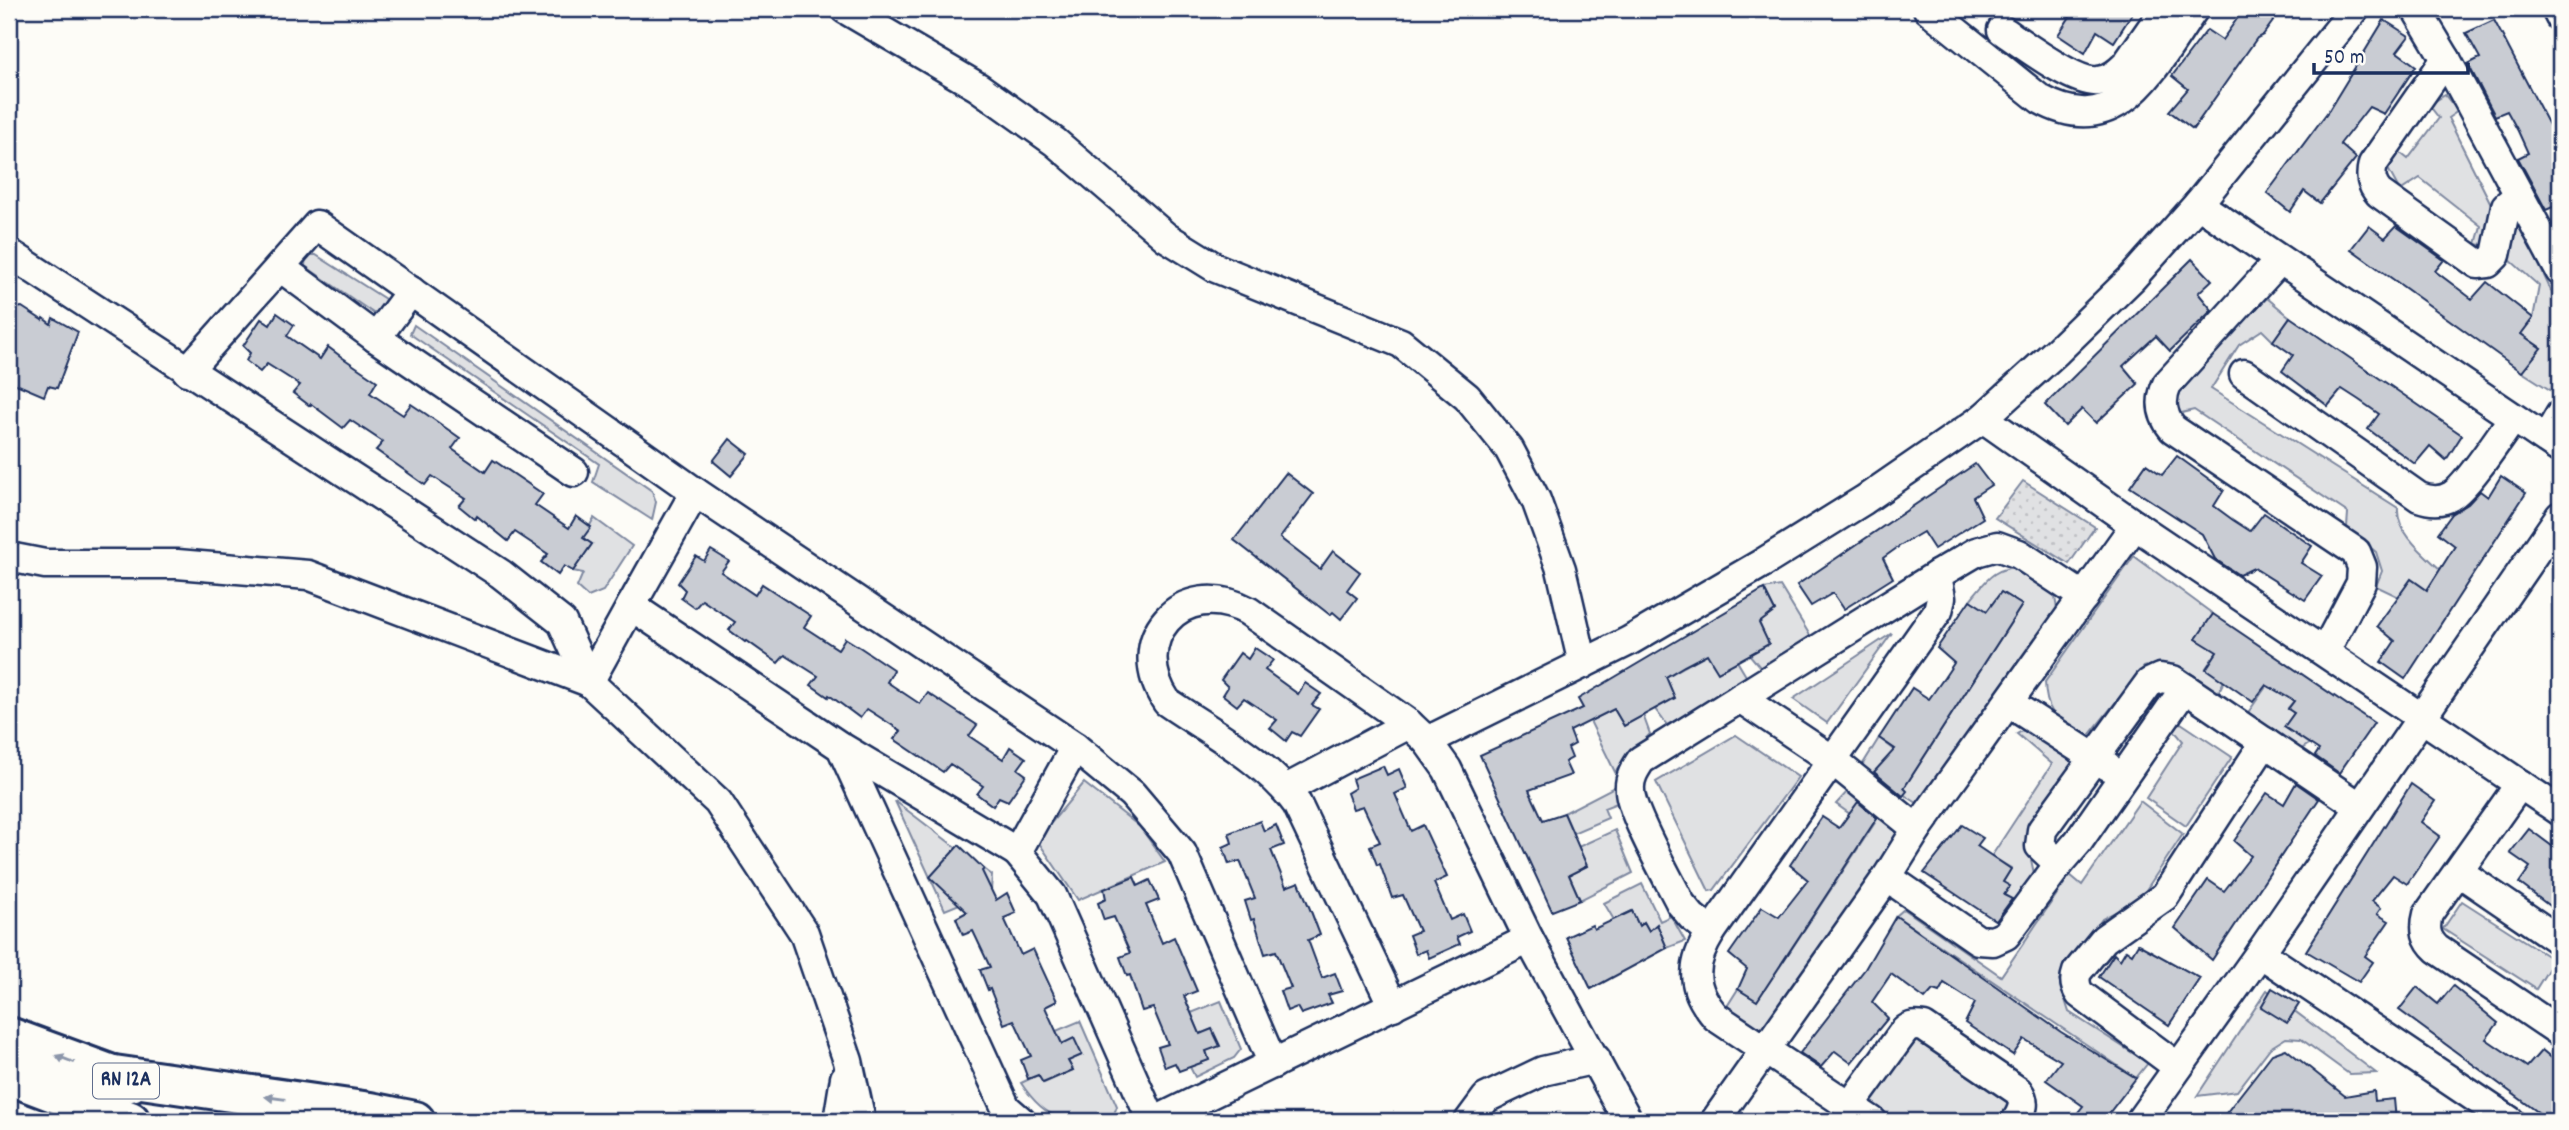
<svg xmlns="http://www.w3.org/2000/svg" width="2569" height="1130" font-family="Dekko,sans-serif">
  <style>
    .park { fill: url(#park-dots); stroke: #7e88a0; stroke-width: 2 }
    .garden { fill: #e0e1e3; stroke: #7e88a0; stroke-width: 2 }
    .building { fill: #c9ccd3; stroke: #1b2f5e; stroke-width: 2 }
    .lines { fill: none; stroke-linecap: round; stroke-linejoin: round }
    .minor-casing { stroke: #1b2f5e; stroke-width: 33 }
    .highway-casing { stroke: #1b2f5e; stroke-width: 44 }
    .minor { stroke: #fdfcf7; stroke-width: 28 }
    .highway { stroke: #fdfcf7; stroke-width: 38 }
    .oneway { fill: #8c96aa }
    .labels { text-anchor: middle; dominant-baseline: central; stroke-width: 5; stroke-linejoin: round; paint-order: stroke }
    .shield { fill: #fdfcf7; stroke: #5f6c8c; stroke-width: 2 }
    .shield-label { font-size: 21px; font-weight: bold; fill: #1b2f5e }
  </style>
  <defs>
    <pattern id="park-dots" width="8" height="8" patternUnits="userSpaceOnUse" patternTransform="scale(1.75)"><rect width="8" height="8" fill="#e0e1e3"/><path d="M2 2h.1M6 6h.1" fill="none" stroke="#c0c1c5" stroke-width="1.8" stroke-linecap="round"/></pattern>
  </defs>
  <rect width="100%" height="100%" fill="#fdfcf7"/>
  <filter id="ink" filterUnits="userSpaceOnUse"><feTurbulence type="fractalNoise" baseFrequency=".0143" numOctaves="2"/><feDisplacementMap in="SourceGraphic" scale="14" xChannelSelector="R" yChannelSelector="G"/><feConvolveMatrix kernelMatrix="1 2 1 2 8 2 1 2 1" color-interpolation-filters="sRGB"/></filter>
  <g filter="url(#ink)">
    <!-- park -->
    <polygon class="park" points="2023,481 2095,527 2069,564 1995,518"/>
    <!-- garden -->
    <g class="garden">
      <polygon points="2445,95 2458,111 2448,118 2494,210 2488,246 2476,244 2481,226 2420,178 2400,191 2388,169 2398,151 2408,159 2439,118 2429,105"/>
      <polygon points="2519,222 2560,310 2560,383 2555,393 2522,372 2541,348 2521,334 2533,318 2539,286 2510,260"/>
      <polygon points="306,255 316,255 385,299 383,310 376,315 305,266"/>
      <path d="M2267,298L2290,317L2273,341L2262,330L2239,345L2211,389L2398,508C2396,532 2424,554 2441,570L2428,590L2399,597L2376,586L2382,571L2376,552L2347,527L2348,513L2194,410L2177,414L2169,396Z"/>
      <polygon points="414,325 652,491 656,502 652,520 593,482 599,464 410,334"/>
      <polygon points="594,518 632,546 603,591 588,597 577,587 583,573 573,571 592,544 583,538"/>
      <path d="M2134,556L2213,614L2217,652L2206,668L2224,681L2217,695L2183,672L2161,663L2144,667L2087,738C2059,718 2046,718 2045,682Z"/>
      <path d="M2023,566L2054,591L2058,615L1920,805L1861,767L1879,738L1896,751L1908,782L2022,605L2001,592L1987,611L1970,600C1988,578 1993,568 2023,566Z"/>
      <polygon points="1780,586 1814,642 1764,672 1749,654 1768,643 1759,623 1775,611 1764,589"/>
      <polygon points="1892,633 1827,723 1793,699"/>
      <polygon points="1707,654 1737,661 1749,681 1667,725 1655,709 1666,677"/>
      <polygon points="2268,684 2294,701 2288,708 2294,713 2285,727 2309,744 2300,750 2247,714"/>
      <polygon points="1614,709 1624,726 1643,715 1650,734 1615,772 1590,721"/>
      <polygon points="2181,723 2232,757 2186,826 2146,798 2183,741 2172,728"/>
      <polygon points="2024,730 2066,755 2076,768 2030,855 2035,878 2014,901 2004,895 2003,882 2011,868 1996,859 1989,870 1985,866 2052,764 2017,734"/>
      <polygon points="1736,735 1798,777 1714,890 1709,891 1656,782"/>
      <polygon points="1084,783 1140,827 1165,862 1078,900 1037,840"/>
      <polygon points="1616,786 1617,803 1604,808 1608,818 1573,833 1564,813"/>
      <polygon points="1847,792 1896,822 1900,833 1770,1028 1755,1030 1726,1008 1738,989 1757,1001 1876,821 1850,814 1836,804"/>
      <polygon points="895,801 992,875 991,891 945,910"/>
      <polygon points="2140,801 2183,834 2140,899 2102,919 2059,981 2069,1012 2148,1063 2136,1078 1896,916 1904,909 2001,976 2070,875 2082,885"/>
      <polygon points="1615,830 1633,873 1580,900 1569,875 1587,866 1578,847"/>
      <polygon points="1642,884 1660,921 1671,916 1685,941 1667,948 1657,925 1649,931 1644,922 1639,926 1632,911 1614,920 1604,903"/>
      <polygon points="2462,901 2554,960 2536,989 2443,929"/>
      <polygon points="2267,990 2376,1073 2349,1074 2301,1039 2286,1038 2270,1048 2237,1091 2197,1096"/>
      <polygon points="1221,1001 1241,1049 1234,1058 1195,1077 1190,1067 1209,1060 1206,1051 1218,1043 1212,1029 1200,1034 1191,1013"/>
      <path d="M1080,1021L1117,1106L1114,1114C1070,1126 1047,1123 1021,1083L1038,1075L1044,1083L1073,1070L1068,1061L1082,1055L1062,1044L1056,1031Z"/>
      <polygon points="1917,1040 2012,1104 1999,1121 1898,1121 1869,1101"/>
    </g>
    <!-- building -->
    <g class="building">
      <polygon points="2075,9 2135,9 2114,42 2097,31 2085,53 2058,35"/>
      <polygon points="2244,9 2282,9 2263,35 2257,38 2193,129 2169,111 2188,89 2172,76 2207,30 2222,40"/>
      <polygon points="2384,20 2409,36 2397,52 2416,66 2384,114 2369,107 2340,144 2356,158 2320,203 2304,191 2290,212 2267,193 2329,110"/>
      <polygon points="2494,20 2560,146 2560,204 2546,210 2518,158 2528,153 2518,131 2507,111 2495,116 2468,64 2480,58 2466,33"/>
      <polygon points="2369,226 2385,238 2396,226 2444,260 2435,271 2472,299 2487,282 2533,318 2521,334 2541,348 2522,372 2351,249"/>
      <polygon points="2192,259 2212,280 2198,293 2212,310 2170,351 2156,336 2123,366 2138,384 2096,423 2082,409 2065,426 2045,405"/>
      <polygon points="22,307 42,320 43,318 51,324 53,318 78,332 57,388 48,386 44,396 9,381 9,369 17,350 9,345 9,314 16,308"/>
      <polygon points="277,313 294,325 287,336 320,359 328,347 343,358 377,381 370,393 403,415 411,404 426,414 460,438 452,449 485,472 493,460 543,494 535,505 569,528 576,516 591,527 583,538 592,544 573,571 564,566 558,575 541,562 548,554 515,532 508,541 477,516 475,519 459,506 466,498 432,476 425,485 376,450 383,442 350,420 343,428 311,404 310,406 293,393 300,385 267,364 260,372 246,361 250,353 243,346 261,319 270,325"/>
      <polygon points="2290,317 2462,435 2446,460 2430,446 2415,464 2368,429 2379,414 2359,400 2342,389 2328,406 2282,371 2293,355 2273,341"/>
      <polygon points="730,439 749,454 731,476 713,461"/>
      <polygon points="2177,456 2224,490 2214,506 2233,520 2250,531 2264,513 2312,546 2301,563 2322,576 2305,600 2254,568 2239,575 2215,559 2202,534 2130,487 2146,464 2162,475"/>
      <polygon points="1975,464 1991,485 1973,497 1983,518 1934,549 1923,532 1901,545 1883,558 1893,578 1844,609 1833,593 1811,606 1797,585"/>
      <polygon points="1286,473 1313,494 1280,538 1320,569 1333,551 1360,572 1347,590 1357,598 1341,619 1333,612 1330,615 1234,540"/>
      <polygon points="2501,476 2526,493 2405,679 2381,662 2395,641 2377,626 2411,579 2427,590 2455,546 2438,533 2452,514 2468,504 2480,491 2488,497"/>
      <polygon points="711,550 729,561 721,572 755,595 762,584 811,616 804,627 838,649 845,638 861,648 894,670 887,682 920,704 928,693 977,725 969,736 1003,759 1010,747 1026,758 1018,769 1026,775 1008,801 999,797 993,806 977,794 983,786 950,764 943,772 894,739 901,731 867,709 860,718 829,695 828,697 811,685 818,676 785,655 778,663 747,641 745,642 729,630 735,622 702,600 695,608 681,598 685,590 678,583 696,556 704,561"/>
      <polygon points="1764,589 1775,611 1759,623 1769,644 1718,672 1707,654 1684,666 1666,677 1675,698 1624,726 1614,709 1570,731 1575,744 1568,748 1572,758 1565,762 1571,775 1529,790 1543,820 1564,813 1587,866 1569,875 1580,900 1552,911 1480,755 1583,708 1578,699"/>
      <polygon points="2001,592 2022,605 1904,788 1907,791 1903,796 1874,772 1895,749 1879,738 1912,688 1929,699 1944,678 1954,663 1937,648 1970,600 1987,611"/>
      <polygon points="2213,614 2374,723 2339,773 2315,756 2319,750 2284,727 2294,713 2288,709 2294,701 2266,685 2253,702 2206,669 2217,652 2196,639"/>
      <polygon points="1255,648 1273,660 1265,670 1298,694 1305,683 1321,694 1312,705 1319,709 1300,736 1292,732 1286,741 1270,728 1277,720 1244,698 1237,706 1223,695 1228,687 1221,680 1240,653 1248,659"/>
      <polygon points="1383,766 1387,775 1399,769 1407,788 1395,794 1411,831 1423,825 1447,877 1434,883 1450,920 1463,914 1470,931 1457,937 1460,944 1429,958 1426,950 1416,954 1409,935 1419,931 1403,895 1392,898 1380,864 1377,865 1370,846 1380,842 1363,806 1353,809 1347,793 1355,788 1352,779"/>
      <polygon points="2296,783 2319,799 2212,960 2175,928 2208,880 2224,891 2251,856 2234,841 2267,793 2284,804"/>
      <polygon points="2411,784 2435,801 2421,822 2440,836 2407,884 2393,875 2372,901 2381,908 2377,914 2389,921 2365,956 2373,962 2359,982 2306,951"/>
      <polygon points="1858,802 1877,818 1757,1001 1738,989 1747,969 1729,954 1762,907 1779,917 1808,880 1790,865 1822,817 1839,828"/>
      <polygon points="1260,821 1264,831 1276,825 1284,845 1271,850 1286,887 1299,882 1312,914 1320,935 1308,940 1322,978 1335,973 1342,991 1328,995 1332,1003 1301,1014 1297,1007 1287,1011 1280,991 1291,988 1276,951 1265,954 1254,919 1251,920 1245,901 1255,898 1240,861 1229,864 1223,847 1232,843 1229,833"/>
      <polygon points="1962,825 1983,838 1977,846 2011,869 2003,882 2010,886 2004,895 2012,899 1996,921 1924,873"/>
      <polygon points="2529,829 2560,852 2560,914 2519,883 2530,867 2510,853"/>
      <polygon points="959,845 984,869 982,871 996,900 1007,893 1016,913 1004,918 1021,955 1033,949 1057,1001 1045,1007 1062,1044 1074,1038 1082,1055 1068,1061 1073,1070 1043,1083 1038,1075 1028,1079 1021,1060 1031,1056 1014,1020 1004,1024 990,989 988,990 980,970 990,967 973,931 963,935 956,918 967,912 930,877"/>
      <polygon points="1134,877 1138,886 1150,880 1159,900 1146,905 1162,943 1174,937 1197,991 1184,996 1200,1034 1212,1029 1220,1046 1206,1051 1209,1060 1179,1071 1175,1063 1165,1067 1158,1047 1168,1044 1153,1008 1142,1011 1130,975 1127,976 1120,957 1130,953 1114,917 1104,920 1098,903 1106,899 1104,889"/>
      <polygon points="1632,911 1639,926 1644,922 1649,931 1657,924 1667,948 1591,989 1566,937 1592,925 1594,929"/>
      <polygon points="1896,916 2061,1032 2136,1078 2103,1121 2071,1121 2083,1106 2046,1080 2061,1061 2024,1039 2013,1055 1965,1023 1975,1003 1944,983 1939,992 1933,990 1925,999 1891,974 1872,1002 1888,1018 1851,1063 1835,1051 1821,1067 1800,1053 1865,969"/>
      <polygon points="2138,944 2200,978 2169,1025 2099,977 2114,954 2120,960 2126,950 2132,954"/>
      <polygon points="2453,986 2498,1023 2486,1039 2527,1067 2542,1050 2560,1065 2560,1121 2550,1121 2399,1010 2417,987 2438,1004"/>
      <polygon points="2272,988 2299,1004 2287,1023 2261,1007"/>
      <polygon points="2286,1049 2345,1096 2374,1091 2375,1101 2394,1099 2396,1121 2220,1121 2272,1054"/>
    </g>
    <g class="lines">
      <!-- minor casing -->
      <g class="minor-casing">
        <g id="minor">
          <polyline points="845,9 978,87 1055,142 1166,237 1216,268 1401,343 1467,397 1509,449 1536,500 1561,569 1583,664"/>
          <path d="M1928,9L2040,99C2120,144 2155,64 2194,9"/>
          <polyline points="2416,9 2446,59 2560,271"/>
          <polyline points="2556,9 2560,17"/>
          <path d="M2002,30C2023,44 2075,84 2098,81C2110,80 2118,73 2126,65L2165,9"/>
          <path d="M2446,59L2373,164C2370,176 2371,184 2379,193L2478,264L2488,263L2496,255L2506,206L2519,195"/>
          <polyline points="2198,204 2560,449"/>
          <polyline points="9,253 501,574 562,622 589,682"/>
          <path d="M2280,260L2167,384C2160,400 2161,415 2173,429L2356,552L2362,567L2361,583L2325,651"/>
          <polyline points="280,267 376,338"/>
          <polyline points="411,291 376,338 574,472"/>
          <polyline points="187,371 317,225 695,492"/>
          <path d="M2244,374L2419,497C2430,501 2441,502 2451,496C2466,488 2501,435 2513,418"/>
          <polyline points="1983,418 2135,525 2560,811"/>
          <polyline points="2546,439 2560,415"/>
          <polyline points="9,557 45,564 177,564 308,575 589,682 718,802 804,933 848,1061 861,1121"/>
          <polyline points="589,682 631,606"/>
          <polyline points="1740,698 1831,759 1917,829"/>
          <polyline points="2009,703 2107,766"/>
          <polyline points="1427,741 1629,641 1761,564 1864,500 1983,418 2057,351 2132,278 2198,204 2355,9"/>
          <polyline points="841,747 1017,852 1075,747"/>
          <path d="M2520,784L2428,914C2424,929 2426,939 2437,949L2560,1032"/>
          <polyline points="1286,789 1409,724"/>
          <polyline points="1017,852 1052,895 1152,1121"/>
          <polyline points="2059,864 2040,846 2042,830 2149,683 2160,678 2173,680 2359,806"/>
          <polyline points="2459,872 2560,941"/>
          <polyline points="1887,877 1978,940 1993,941 2006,935 2059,864 2078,842 2185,688"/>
          <path d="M1711,932L1692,917L1681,904C1669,880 1630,811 1630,790C1629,778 1635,769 1641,760L1937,575L1976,552L1997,546L2019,554L2084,597"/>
          <polyline points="2260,953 2510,1121"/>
          <path d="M1393,1006L1297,804C1265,760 1212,733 1167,702C1125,641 1181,575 1248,611L1409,724L1427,741L1447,769L1529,939L1628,1121"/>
          <path d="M2178,1067L2080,994C2075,987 2074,980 2077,972L2104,939L2165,896L2265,742"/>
          <path d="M1850,1106L1902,1034C1908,1026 1914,1025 1924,1027L2018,1091C2026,1102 2023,1110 2016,1121"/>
          <polyline points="838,1121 845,1078"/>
          <polyline points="1021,1121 1006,1108 841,747 631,606 695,492 1075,747 1132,794 1182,853 1273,1064"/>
          <polyline points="1155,1121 1529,939"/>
          <polyline points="1469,1121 1486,1098 1543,1071 1596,1059"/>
          <polyline points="1715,1121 1887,877 1917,829 2135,525"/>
          <path d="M1872,1121L1716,1017C1690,988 1691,964 1711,932L1938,611L1941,598L1937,575"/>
          <polyline points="2140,1121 2260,953 2560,516"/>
        </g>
      </g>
      <!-- highway casing -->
      <g class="highway-casing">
        <g id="highway">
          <polyline points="9,1037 131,1082"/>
          <polyline points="107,1074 370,1112 415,1121"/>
          <polyline points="9,1075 130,1121"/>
        </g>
      </g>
      <!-- minor -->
      <use href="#minor" class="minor"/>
      <!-- highway -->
      <use href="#highway" class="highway"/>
    </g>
    <!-- one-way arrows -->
    <defs><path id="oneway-solid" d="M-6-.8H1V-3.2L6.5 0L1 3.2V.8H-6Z" transform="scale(1.75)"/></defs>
    <g class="oneway">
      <use href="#oneway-solid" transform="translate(65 1059) rotate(-159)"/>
      <use href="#oneway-solid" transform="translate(275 1098) rotate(-172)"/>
    </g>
  </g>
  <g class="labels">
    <!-- shield labels -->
    <rect class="shield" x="93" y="1063.5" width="66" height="35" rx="5"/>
    <g class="shield-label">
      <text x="126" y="1081">RN 12A</text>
    </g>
  </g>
  <!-- margin -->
  <rect width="2569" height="1130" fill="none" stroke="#fdfcf7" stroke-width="35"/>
  <rect x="18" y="18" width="2534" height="1095" fill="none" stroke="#1b2f5e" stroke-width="2.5" filter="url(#ink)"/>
  <!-- scale -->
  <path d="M2314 63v10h154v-10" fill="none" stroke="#1b2f5e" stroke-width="3.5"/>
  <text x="2324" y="63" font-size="21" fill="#1b2f5e" stroke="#fdfcf7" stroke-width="5" paint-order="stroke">50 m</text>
</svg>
